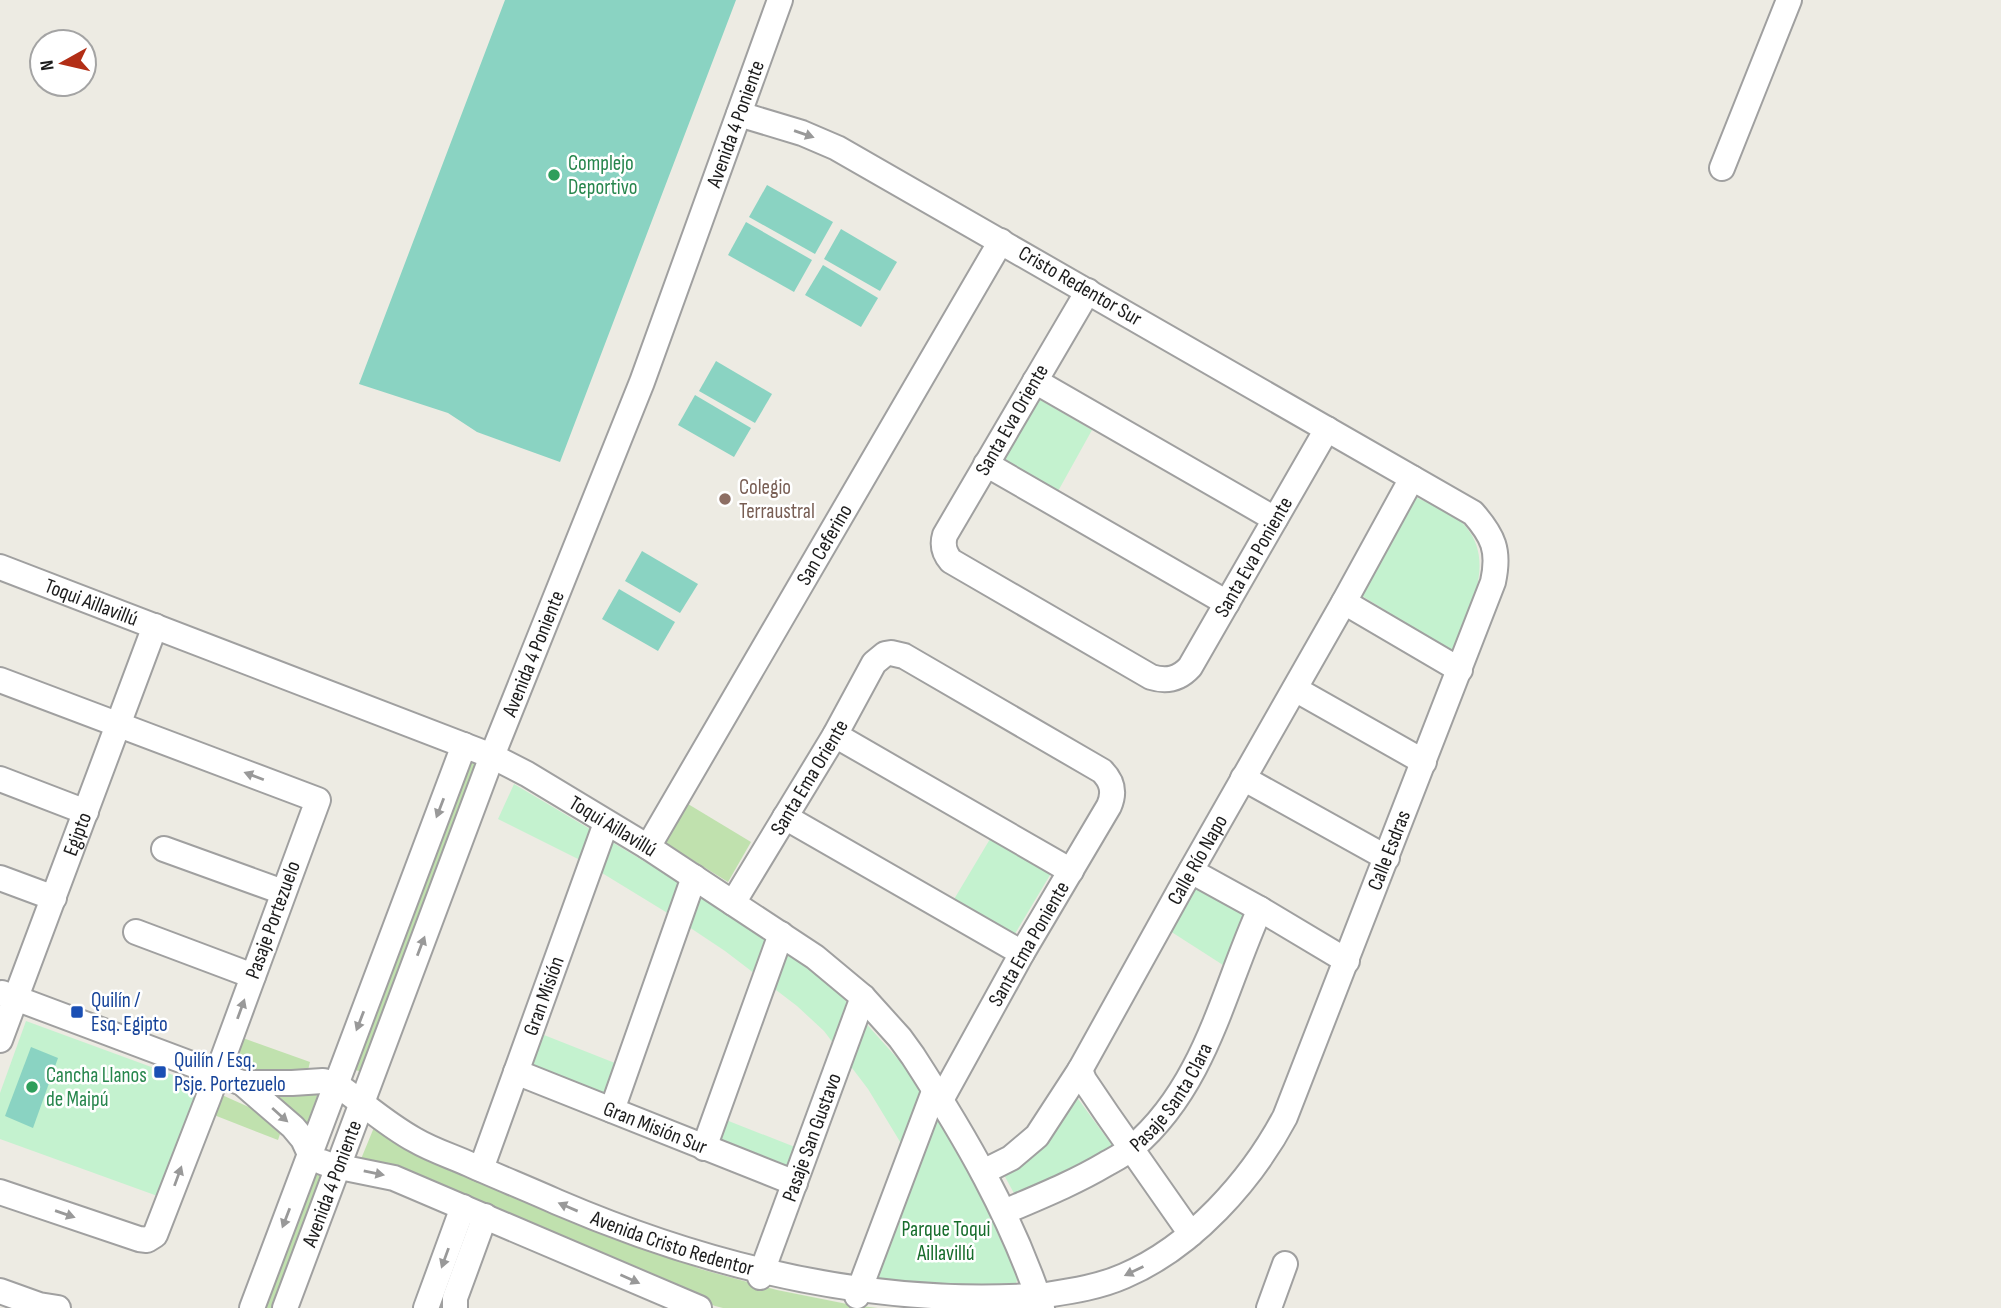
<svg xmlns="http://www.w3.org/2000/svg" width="2001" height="1308" font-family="'Sofia Sans Condensed',sans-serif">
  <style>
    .grass { fill: #c0e1ae }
    .park { fill: #c4f2cf }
    .pitch { fill: #8ad3c2 }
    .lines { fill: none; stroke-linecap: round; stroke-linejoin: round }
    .minor-casing { stroke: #a0a0a0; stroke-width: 28 }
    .minor { stroke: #fff; stroke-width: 24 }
    .oneway { fill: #999 }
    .leisure-dot { fill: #2e9e5b; stroke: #fff; stroke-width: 2.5 }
    .education-dot { fill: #8d6e63; stroke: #fff; stroke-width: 2.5 }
    .transit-dot { fill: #1a4fb4; stroke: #fff; stroke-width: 2.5 }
    .labels { text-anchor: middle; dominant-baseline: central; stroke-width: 5; stroke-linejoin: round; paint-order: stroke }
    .street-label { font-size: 21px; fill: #1c1c1c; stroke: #fff }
    .leisure-label { font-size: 21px; fill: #27864d; stroke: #fff; text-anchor: start }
    .education-label { font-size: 21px; fill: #785e54; stroke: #fff; text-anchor: start }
    .transit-label { font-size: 21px; fill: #164399; stroke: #fff; text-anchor: start }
    .park-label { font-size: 21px; fill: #176d2c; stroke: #fff }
  </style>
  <rect width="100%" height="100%" fill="#edebe3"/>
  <!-- grass -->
  <g class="grass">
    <polygon points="471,755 481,761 364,1073 350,1068"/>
    <polygon points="688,804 751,842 728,882 665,843"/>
    <polygon points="243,1038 310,1062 308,1070 259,1070 235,1061"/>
    <polygon points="320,1089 307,1124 270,1090"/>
    <polygon points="222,1095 251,1108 280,1134 278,1140 214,1115"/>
    <polygon points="375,1125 404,1145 700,1269 777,1290 852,1305 878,1308 723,1308 715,1306 361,1159"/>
    <polygon points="314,1164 329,1170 277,1308 260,1308"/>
  </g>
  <!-- park -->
  <g class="park">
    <polygon points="1037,398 1092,430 1057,493 1002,461"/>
    <path d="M1414,496C1429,504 1456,514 1466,527C1497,564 1467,614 1453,652L1362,596Z"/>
    <polygon points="514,784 784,944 845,1000 905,1067 947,1133 987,1205 1018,1276 1014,1291 943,1294 877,1278 917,1174 899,1140 868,1089 824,1031 797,1006 725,951 674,917 584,862 498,819"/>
    <polygon points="993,834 1053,870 1013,937 953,901"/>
    <polygon points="1194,884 1248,918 1223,965 1170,931"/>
    <polygon points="26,1021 203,1086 163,1198 0,1139 0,1093"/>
    <polygon points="544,1035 620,1065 606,1100 530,1070"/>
    <polygon points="1073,1092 1114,1148 1016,1197 1003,1173"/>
    <polygon points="726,1120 800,1149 790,1175 716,1147"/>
  </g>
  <!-- pitch -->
  <g class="pitch">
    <polygon points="505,0 736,0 560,462 477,432 448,413 359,384"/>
    <polygon points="767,185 833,222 815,254 749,217"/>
    <polygon points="746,222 812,260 794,292 728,255"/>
    <polygon points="841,229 897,262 880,291 824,259"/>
    <polygon points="823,265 878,298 861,327 805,295"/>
    <polygon points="716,361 772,394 755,423 699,391"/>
    <polygon points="695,395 751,428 734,457 678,425"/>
    <polygon points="642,551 698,584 680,613 625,581"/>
    <polygon points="619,589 675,622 658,651 602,619"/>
    <polygon points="31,1047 58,1058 33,1128 5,1116"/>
  </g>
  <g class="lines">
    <!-- minor casing -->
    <g class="minor-casing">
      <g id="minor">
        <polyline points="1722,168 1789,0"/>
        <path id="s1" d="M1088,291L945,535C942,545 944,553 951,561L1151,677C1167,682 1179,679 1190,667L1327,429"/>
        <polyline points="1035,381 1275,519"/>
        <polyline points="986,464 1227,603"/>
        <path id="s2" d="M0,567L492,756L527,774L648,847L815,957L863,997L900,1038L913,1056C966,1138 1011,1215 1042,1308"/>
        <polyline points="1344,602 1460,670"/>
        <polyline points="0,680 318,800 209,1096 155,1235 147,1240 139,1239 0,1192"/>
        <polyline points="1295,689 1424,762"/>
        <polyline points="835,735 1071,871"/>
        <polyline points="1243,778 1387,858"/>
        <polyline points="0,779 86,812"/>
        <polyline points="785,817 1022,953"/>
        <path id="s3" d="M648,847L1001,241"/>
        <polyline points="164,849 283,892"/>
        <polyline points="1191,871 1260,909 1347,961"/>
        <polyline points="0,878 54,898"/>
        <path id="s4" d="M733,903L835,735L874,663L885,654L891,653L904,656L1102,771C1112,781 1115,792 1109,806L1022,953L941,1100"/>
        <polyline points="136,932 253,976"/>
        <polyline points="2,993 242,1083 293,1127 303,1139 310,1154"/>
        <path id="s5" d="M0,1040L155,626"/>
        <polyline points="1080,1070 1084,1080 1107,1114 1191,1234"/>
        <path id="s6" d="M516,1072L795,1183"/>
        <path id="s7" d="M242,1083H292L323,1081L336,1084C362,1102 387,1125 415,1140C432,1150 451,1156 469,1164C498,1177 528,1189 557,1202C711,1268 877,1308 1046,1295C1072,1291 1099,1287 1124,1276C1192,1247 1251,1181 1285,1117L1493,582C1500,550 1493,536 1473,513L837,148L802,133L739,114"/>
        <polyline points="612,1110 694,877"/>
        <polyline points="704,1148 781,934"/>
        <polyline points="322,1162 330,1165 394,1178 699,1308"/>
        <path id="s8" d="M481,1169L606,823"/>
        <path id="s9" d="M983,1172L1011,1158L1037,1136L1080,1070L1181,888L1344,602L1412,478"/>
        <path id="s10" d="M1004,1212C1039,1197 1074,1183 1106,1164C1115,1159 1125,1154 1133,1147C1205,1086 1223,991 1260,909"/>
        <path id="s11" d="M760,1277L863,997"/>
        <polyline points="0,1291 39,1305 58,1308"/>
        <polyline points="857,1296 935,1089"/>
        <polyline points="252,1308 464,745"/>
        <path id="s12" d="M285,1308L492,756L642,382L780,0"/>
        <polyline points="426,1308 463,1207"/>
        <polyline points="455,1308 455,1298 485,1216"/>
        <polyline points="1269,1308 1285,1264"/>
      </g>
    </g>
    <!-- minor -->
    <use href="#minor" class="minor"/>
  </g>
  <!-- one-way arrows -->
  <defs><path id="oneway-solid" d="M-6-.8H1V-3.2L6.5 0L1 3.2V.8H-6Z" transform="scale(1.75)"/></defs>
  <g class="oneway">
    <use href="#oneway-solid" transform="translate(804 134) rotate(19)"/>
    <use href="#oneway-solid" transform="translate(254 776) rotate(-159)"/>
    <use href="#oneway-solid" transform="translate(440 808) rotate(111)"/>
    <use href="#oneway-solid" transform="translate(421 946) rotate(-69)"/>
    <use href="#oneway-solid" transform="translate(241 1009) rotate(-70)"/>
    <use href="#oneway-solid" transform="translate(360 1021) rotate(111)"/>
    <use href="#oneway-solid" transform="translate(280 1115) rotate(42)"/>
    <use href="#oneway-solid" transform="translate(374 1173) rotate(12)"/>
    <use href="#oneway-solid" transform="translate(178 1176) rotate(-70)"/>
    <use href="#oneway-solid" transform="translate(568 1207) rotate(-157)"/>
    <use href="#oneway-solid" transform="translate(65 1214) rotate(19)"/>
    <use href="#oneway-solid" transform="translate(286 1218) rotate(111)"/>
    <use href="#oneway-solid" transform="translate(445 1258) rotate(110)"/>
    <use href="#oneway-solid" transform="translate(1134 1271) rotate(154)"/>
    <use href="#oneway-solid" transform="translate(630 1279) rotate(24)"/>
  </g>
  <!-- markers -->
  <g class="leisure-dot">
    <circle cx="554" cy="175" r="7"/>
    <circle cx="32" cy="1087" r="7"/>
  </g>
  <circle class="education-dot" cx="725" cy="499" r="7"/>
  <g class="transit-dot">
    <rect x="70" y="1005" width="14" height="14" rx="3.5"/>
    <rect x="153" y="1065" width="14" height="14" rx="3.5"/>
  </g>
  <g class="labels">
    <!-- street labels -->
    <g class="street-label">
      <text stroke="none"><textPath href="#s12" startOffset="1267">Avenida 4 Poniente</textPath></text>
      <text transform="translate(1080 286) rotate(30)">Cristo Redentor Sur</text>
      <text transform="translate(1012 420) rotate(-60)">Santa Eva Oriente</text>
      <text stroke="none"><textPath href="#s3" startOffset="350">San Ceferino</textPath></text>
      <text stroke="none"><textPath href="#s1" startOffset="712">Santa Eva Poniente</textPath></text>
      <text stroke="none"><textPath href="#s2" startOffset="98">Toqui Aillavillú</textPath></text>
      <text stroke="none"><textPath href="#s12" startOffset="700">Avenida 4 Poniente</textPath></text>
      <text stroke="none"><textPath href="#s4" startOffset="147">Santa Ema Oriente</textPath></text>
      <text stroke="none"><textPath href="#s2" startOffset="667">Toqui Aillavillú</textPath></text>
      <text stroke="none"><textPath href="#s5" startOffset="220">Egipto</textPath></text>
      <text stroke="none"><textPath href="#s7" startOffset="1446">Calle Esdras</textPath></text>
      <text stroke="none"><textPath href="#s9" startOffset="385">Calle Río Napo</textPath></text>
      <text transform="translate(273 920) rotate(-70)">Pasaje Portezuelo</text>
      <text transform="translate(1029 944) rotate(-60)">Santa Ema Poniente</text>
      <text stroke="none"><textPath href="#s8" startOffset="184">Gran Misión</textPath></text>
      <text stroke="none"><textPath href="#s10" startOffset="208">Pasaje Santa Clara</textPath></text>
      <text stroke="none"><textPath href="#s6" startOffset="150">Gran Misión Sur</textPath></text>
      <text stroke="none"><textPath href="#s11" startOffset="149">Pasaje San Gustavo</textPath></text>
      <text stroke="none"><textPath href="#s12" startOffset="133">Avenida 4 Poniente</textPath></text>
      <text stroke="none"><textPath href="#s7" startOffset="469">Avenida Cristo Redentor</textPath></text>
    </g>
    <!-- leisure labels -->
    <g class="leisure-label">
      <text x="568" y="163">Complejo<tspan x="568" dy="24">Deportivo</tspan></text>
      <text x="46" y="1075">Cancha Llanos<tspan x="46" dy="24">de Maipú</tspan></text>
    </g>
    <!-- education labels -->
    <g class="education-label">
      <text x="739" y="487">Colegio<tspan x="739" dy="24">Terraustral</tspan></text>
    </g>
    <!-- transit labels -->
    <g class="transit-label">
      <text x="91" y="1000">Quilín /<tspan x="91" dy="24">Esq. Egipto</tspan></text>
      <text x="174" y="1060">Quilín / Esq.<tspan x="174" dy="24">Psje. Portezuelo</tspan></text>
    </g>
    <!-- park labels -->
    <g class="park-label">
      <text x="946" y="1229">Parque Toqui<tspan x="946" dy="24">Aillavillú</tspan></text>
    </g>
  </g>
  <!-- north arrow -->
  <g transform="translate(63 63) rotate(262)"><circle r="33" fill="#ffffff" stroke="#a4a4a4" stroke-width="2"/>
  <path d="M0-5L12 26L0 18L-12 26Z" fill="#b22e16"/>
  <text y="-10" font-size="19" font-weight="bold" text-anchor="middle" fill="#1c1c1c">N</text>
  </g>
</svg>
